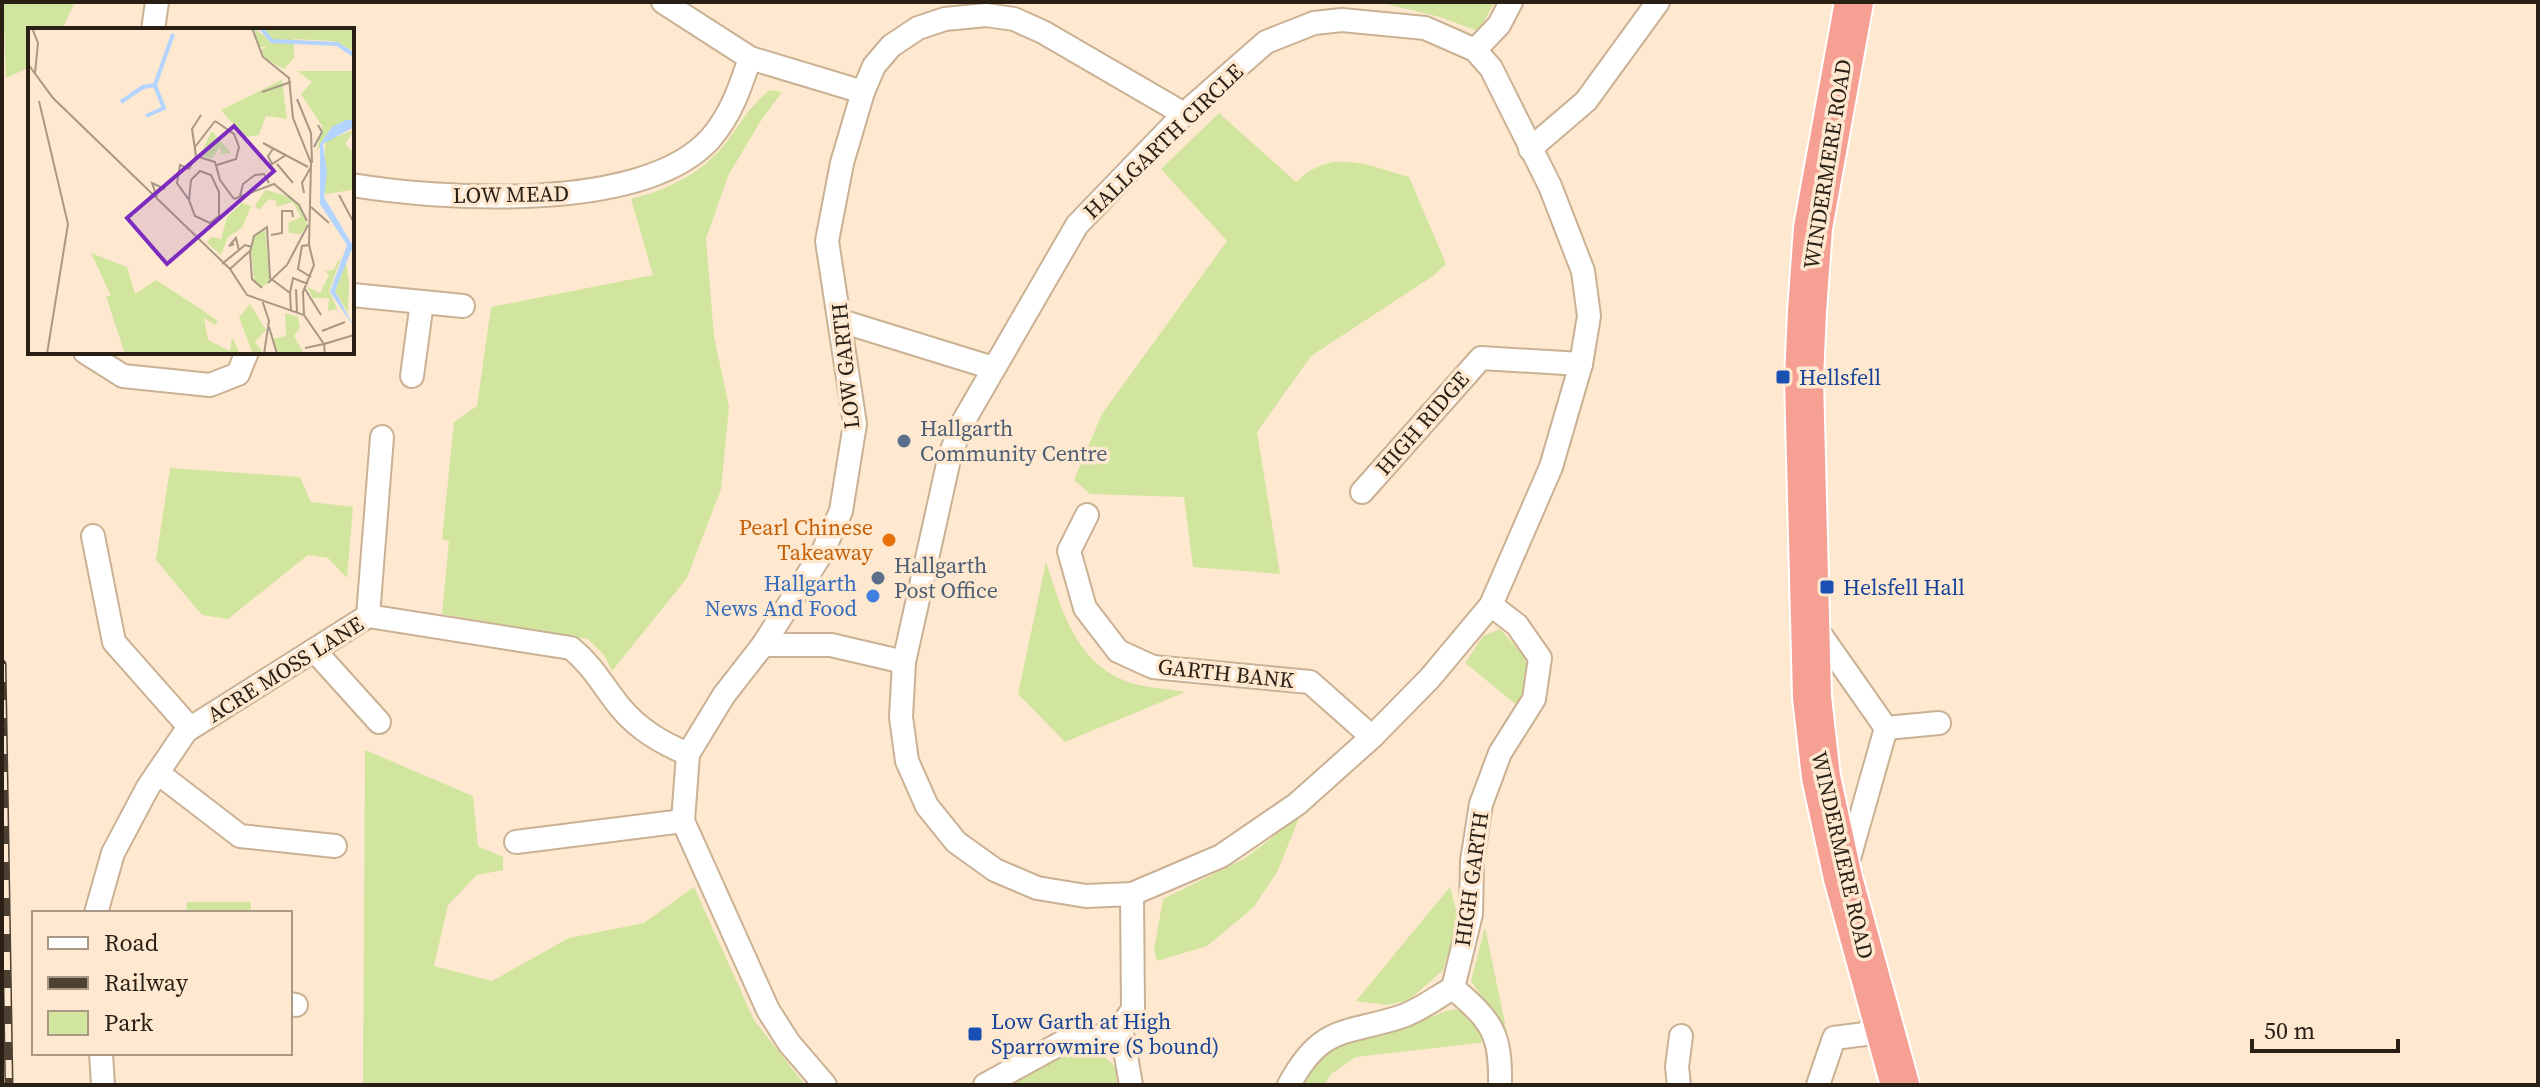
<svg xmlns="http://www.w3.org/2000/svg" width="2540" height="1087" font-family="'Source Serif 4',serif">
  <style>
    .green { fill: #d1e59f }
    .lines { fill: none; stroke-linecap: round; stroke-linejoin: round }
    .minor-casing { stroke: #cab193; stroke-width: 26 }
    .trunk-casing { stroke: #fff; stroke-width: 42 }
    .minor { stroke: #fff; stroke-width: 22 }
    .trunk { stroke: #f6a094; stroke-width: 38 }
    .rail-casing { stroke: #4d4133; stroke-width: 9 }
    .rail { stroke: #fee8d0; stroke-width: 6; stroke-dasharray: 18; stroke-linecap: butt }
    .transit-dot { fill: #1a4fb4; stroke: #fee8d0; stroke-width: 3 }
    .service-dot { fill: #5c6f8a; stroke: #fee8d0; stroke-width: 3 }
    .food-dot { fill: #e8710a; stroke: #fee8d0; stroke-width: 3 }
    .shop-dot { fill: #3f7fe0; stroke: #fee8d0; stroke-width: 3 }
    .labels { text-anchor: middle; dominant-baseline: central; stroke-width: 7; stroke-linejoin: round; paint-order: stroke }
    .street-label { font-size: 22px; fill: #291f14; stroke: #fee8d0 }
    .transit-label { font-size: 22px; fill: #164399; stroke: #fee8d0; text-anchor: start }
    .service-label { font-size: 22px; fill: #4e5e75; stroke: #fee8d0; text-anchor: start }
    .food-label { font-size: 22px; fill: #c56008; stroke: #fee8d0; text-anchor: end }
    .shop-label { font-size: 22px; fill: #366cbe; stroke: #fee8d0; text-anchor: end }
    .inset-river { fill: none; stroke: #b3d4fe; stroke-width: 4 }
    .inset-road { fill: none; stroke: #a99885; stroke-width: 2 }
    .view { fill: #7b2cbf; fill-opacity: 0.15; stroke: #7b2cbf; stroke-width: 4 }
    .inset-edge { fill: none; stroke: #291f14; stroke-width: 4 }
  </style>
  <rect width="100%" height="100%" fill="#fee8d0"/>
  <!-- green -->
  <g class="green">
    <polygon points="3,2 75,2 62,30 30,30 30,67 6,78"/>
    <polygon points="1378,2 1495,2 1478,31 1440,17"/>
    <path d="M770,90L782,92L760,122L728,176L706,239L714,336L729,407L721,489L687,578L612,671L604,655L588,639L442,614L449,541L442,539L454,422L477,406L491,307L653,275L631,199C674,188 708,170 733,133C745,116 753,103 770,90Z"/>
    <path d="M1219,113L1296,182C1333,147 1365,165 1409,177L1446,264L1433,276L1311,356L1257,432L1280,574L1193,567L1184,497L1090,494L1074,480L1102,414L1227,241L1161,169Z"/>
    <polygon points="170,468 300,477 311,502 353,507 347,578 328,558 308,555 228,619 202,615 156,560"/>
    <path d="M1046,562C1061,608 1075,661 1125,681C1143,688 1166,688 1185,692L1065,742L1018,694Z"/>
    <polygon points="1500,629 1526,658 1526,682 1518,706 1465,663 1483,636"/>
    <polygon points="365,750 473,796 478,846 503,857 503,870 477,875 448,905 434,966 492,981 569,938 644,923 694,887 754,1020 805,1085 363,1085"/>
    <polygon points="1300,816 1277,872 1254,907 1207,946 1157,961 1154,950 1163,899 1244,859"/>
    <polygon points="1450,887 1459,921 1443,970 1408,1001 1386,1005 1356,1001"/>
    <polygon points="187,902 251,902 251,913 186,913"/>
    <polygon points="1485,927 1507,1033 1471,981"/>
    <path d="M1454,1009L1469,1013L1487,1042L1356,1057L1331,1074L1324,1085H1300C1330,1031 1351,1042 1402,1028C1420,1023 1436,1013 1454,1009Z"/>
    <polygon points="1093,1045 1116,1068 1117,1085 1009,1085 1065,1052"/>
  </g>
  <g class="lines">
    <!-- minor casing -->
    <g class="minor-casing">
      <g id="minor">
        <polyline points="663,2 750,58 863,92"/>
        <polygon points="1342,20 1425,28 1475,50 1491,68 1550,186 1583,271 1589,316 1581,364 1551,467 1491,605 1430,678 1372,737 1297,804 1221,856 1132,894 1086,896 1037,888 995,870 956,842 927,806 907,761 901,717 904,662 950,455 963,422 1077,225 1184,114 1266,42 1314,23"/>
        <polyline points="153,30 157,2"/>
        <polyline points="1475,50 1499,25 1511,2"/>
        <polyline points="1530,149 1586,101 1658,2"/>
        <path d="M352,185C442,200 643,213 710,139C731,115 740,88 750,58"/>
        <polyline points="352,295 463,306"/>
        <polyline points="841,321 993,368"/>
        <polyline points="85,352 123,376 210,385 238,374 247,352"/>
        <polyline points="412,376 422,302"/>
        <polyline points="1362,492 1481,358 1581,364"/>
        <polyline points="1087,515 1069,551 1085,608 1118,651 1153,667 1310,682 1372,737"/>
        <polyline points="93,536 114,642 190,728"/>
        <polyline points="368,616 382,437"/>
        <polyline points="1811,621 1886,728 1846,869"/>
        <polyline points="763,645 831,645 904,662"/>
        <polyline points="314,650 379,722"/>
        <polyline points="1886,728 1939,723"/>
        <polyline points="158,773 240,836 335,846"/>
        <polyline points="516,842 683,821"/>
        <path d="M96,913L113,853L148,787L186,731L368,616L571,648C593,666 603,686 620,707C639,730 662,743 688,754"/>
        <path d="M1453,988C1492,1021 1501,1033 1500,1085"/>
        <polyline points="290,1004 296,1005"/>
        <polyline points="101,1053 103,1085"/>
        <polyline points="825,1085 789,1043 768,1010 683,821 688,754 724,695 763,645 823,551 841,511 855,424 827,241 842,163 863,92 874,66 891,46 918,28 945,19 986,15 1014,19 1043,32 1184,114"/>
        <polyline points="985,1085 1065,1041 1109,1035 1121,1027"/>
        <polyline points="1131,1085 1121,1027 1133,1009 1132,894"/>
        <path d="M1289,1085C1322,1023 1347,1035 1403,1016C1420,1010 1437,997 1453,988L1471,914L1472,861L1481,804L1500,753L1534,699L1540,658L1517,625L1491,605"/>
        <polyline points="1679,1085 1677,1067 1681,1036"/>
        <polyline points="1818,1085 1834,1038 1865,1034 1871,1027 1882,1025"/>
      </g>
    </g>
    <!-- trunk casing -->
    <g class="trunk-casing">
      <polyline id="trunk" points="1854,2 1813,228 1807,311 1804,379 1812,697 1821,777 1843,878 1900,1085"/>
    </g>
    <!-- minor -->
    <use href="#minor" class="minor"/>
    <!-- trunk -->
    <use href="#trunk" class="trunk"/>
    <!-- rail casing -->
    <g class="rail-casing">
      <polyline id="rail" points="2,664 9,1085"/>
    </g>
    <!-- rail -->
    <use href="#rail" class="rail"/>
  </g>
  <!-- markers -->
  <g class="transit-dot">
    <rect x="1775" y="369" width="16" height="16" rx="4"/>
    <rect x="1819" y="579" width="16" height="16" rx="4"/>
    <rect x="967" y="1026" width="16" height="16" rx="4"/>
  </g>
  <g class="service-dot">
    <circle cx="904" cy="441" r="8"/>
    <circle cx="878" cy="578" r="8"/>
  </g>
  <circle class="food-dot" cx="889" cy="540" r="8"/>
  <circle class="shop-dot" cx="873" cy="596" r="8"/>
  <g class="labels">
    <!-- street labels -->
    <g class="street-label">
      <text transform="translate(1163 141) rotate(-44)">HALLGARTH CIRCLE</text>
      <text transform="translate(1827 164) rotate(-81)">WINDERMERE ROAD</text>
      <text transform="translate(511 194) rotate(-1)">LOW MEAD</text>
      <text transform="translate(845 366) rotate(-96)">LOW GARTH</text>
      <text transform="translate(1422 423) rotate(-49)">HIGH RIDGE</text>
      <text transform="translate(285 669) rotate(-32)">ACRE MOSS LANE</text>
      <text transform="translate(1226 673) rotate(6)">GARTH BANK</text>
      <text transform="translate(1843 855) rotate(77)">WINDERMERE ROAD</text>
      <text transform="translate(1471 879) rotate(-82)">HIGH GARTH</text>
    </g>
    <!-- transit labels -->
    <g class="transit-label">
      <text x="1799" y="377">Hellsfell</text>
      <text x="1843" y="587">Helsfell Hall</text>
      <text x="991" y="1021">Low Garth at High<tspan x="991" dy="25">Sparrowmire (S bound)</tspan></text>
    </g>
    <!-- service labels -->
    <g class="service-label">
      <text x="920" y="428">Hallgarth<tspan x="920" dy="25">Community Centre</tspan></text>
      <text x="894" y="565">Hallgarth<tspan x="894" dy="25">Post Office</tspan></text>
    </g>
    <!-- food labels -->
    <g class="food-label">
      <text x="873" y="527">Pearl Chinese<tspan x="873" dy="25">Takeaway</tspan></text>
    </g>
    <!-- shop labels -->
    <g class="shop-label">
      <text x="857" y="583">Hallgarth<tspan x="857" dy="25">News And Food</tspan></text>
    </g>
  </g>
  <!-- overview -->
  <g transform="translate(28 28)">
    <rect width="326" height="326" fill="#fee8d0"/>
    <path d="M225,0L244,13L234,0H326V23L305,13L266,11V30L256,41L238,31L233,22L239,19H232ZM269,43H326V91L302,102L289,123L294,98L273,66L284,54ZM254,52L259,91L238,88L231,107L216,109L193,82ZM326,102L317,116L326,125V167L324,162L297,166V113ZM184,103L203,125L193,126L192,119L184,131L172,127ZM237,162L256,167L265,172L276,185L279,197L273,206L261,205L260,195L273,189L265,174L248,179L249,173L241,171L231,182L227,178ZM214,175L223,178L214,200L200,209L193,227L179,215L183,209L193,211L199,189ZM237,200L242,253L234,259L227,255L223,224L227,208ZM63,225L99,239L107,266L128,252L168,278L190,293L187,297L176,290L180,312L202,323L204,309L212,326H97L78,268H83ZM314,227L301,263L313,289L309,281L300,283L301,270H285L279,259L292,265L301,247L297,243L305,242ZM318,234L321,254L320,285L307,263ZM222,276L238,302L227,314L235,325L224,324L211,289ZM257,285L270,289L272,300L266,308L276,326H250L244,311L258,308Z" fill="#d1e59f"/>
    <path d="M318,92H325L326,99L295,116L299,144L296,169L325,218L307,263L326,299L302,264L319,217L292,176V116L304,99Z" fill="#b3d4fe"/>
    <path class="inset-river" d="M233,0L244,13L309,16L326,27M93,74L115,59L127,57L145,6M118,88L136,80L127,58"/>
    <path class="inset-road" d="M4,0L10,15L7,45M224,0L235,29L261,50L265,90L283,135L281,217L286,237L275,264L276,287M0,36L25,70L202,241L219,267L276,287L296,316L326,307M234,64L263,54M269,71L283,105L284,135M11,73L40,196L19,326M187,93L206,106L211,119L208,131L189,137M235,115L280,139M167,119L187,93M286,119L294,104L290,97M245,121L240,128L244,136L258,127M168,128L164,101L173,87M249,136L265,155M161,141L168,128L187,134L192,152L206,171M172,143L183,147L191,164V188L182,195L167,188L161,172L163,152ZM276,165L274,155L283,139M311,167L326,195M212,168L215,156L227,147L236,146L241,155M129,169L124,155L137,161M206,171L246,156L271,177L279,193M161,172L149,155L152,137L161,141M283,179L301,195M243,207L254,205V183H264L265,189M206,216L201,218L208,210L211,223M281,217L274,218L270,241L283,249M194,236L217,217L224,219M202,241L223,222M240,255L259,237L280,197M234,260L224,251L222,224L226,208L239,199L242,250L262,265L263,283M268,261L269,285M277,261L293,287M262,265L265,250L280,256M234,272L241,293L236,326M241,299L249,326M294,303L317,294M277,320L296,316L297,326"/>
    <path class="view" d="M206,98L246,143L139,236L99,190Z"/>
    <rect width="326" height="326" class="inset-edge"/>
  </g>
  <!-- border -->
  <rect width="2540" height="1087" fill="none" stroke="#291f14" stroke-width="8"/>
  <!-- legend -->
  <rect x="32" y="911" width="260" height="144" fill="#fee8d0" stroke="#a99885" stroke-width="2"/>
  <rect x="48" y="937" width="40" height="12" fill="#ffffff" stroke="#a99885" stroke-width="2"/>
  <text x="104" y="951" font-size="24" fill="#291f14">Road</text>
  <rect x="48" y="977" width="40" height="12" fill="#4d4133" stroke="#a99885" stroke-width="2"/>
  <text x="104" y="991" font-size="24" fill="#291f14">Railway</text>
  <rect x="48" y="1011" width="40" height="24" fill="#d1e59f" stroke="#a99885" stroke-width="2"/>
  <text x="104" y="1031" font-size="24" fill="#291f14">Park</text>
  <!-- scale -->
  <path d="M2252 1039v12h146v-12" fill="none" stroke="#291f14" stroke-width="4"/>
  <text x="2264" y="1039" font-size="24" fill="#291f14" stroke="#fee8d0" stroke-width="6" paint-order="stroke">50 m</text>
</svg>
